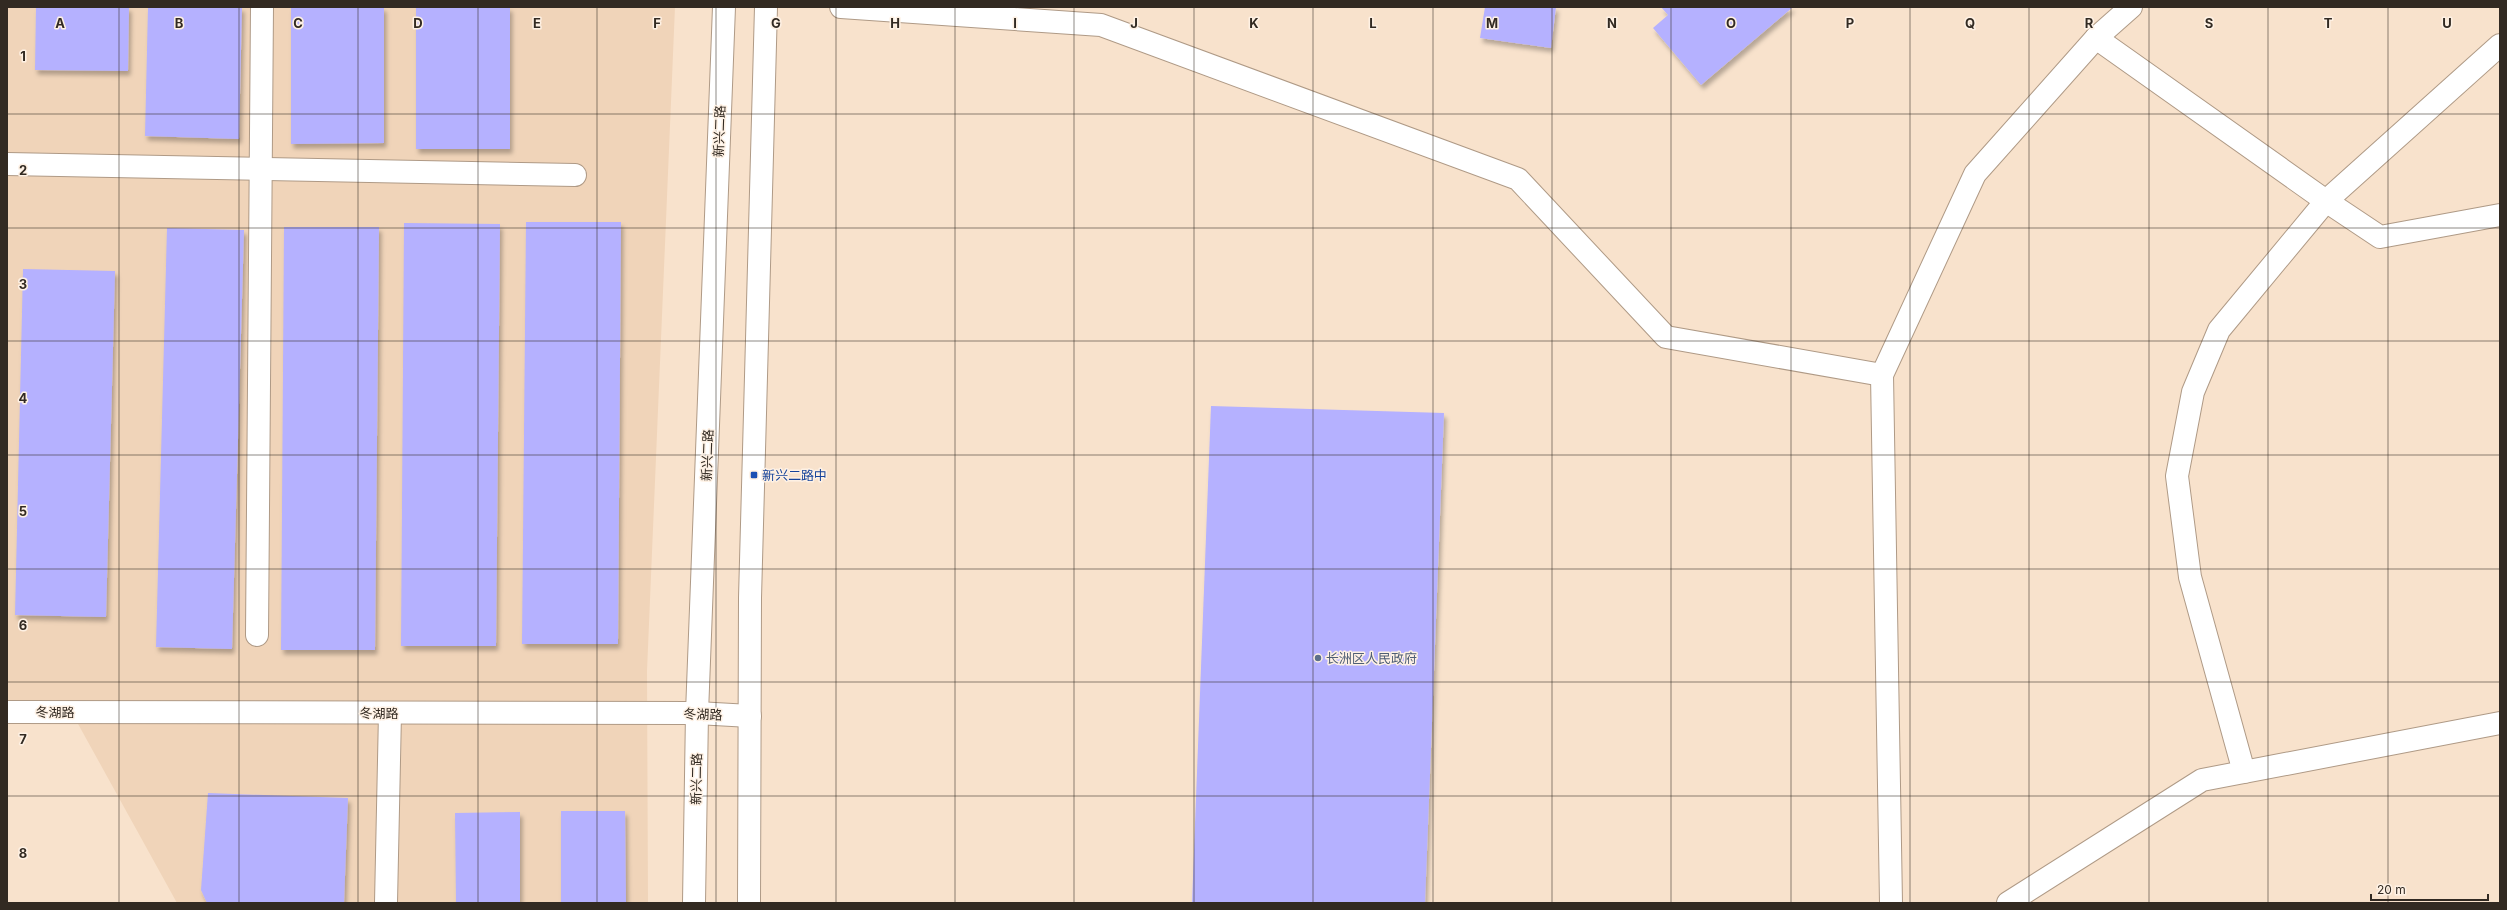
<svg xmlns="http://www.w3.org/2000/svg" width="2507" height="910" font-family="Inter,'Noto Sans SC',sans-serif">
  <style>
    .built { fill: #f0d4b9 }
    .building { fill: #b5b1ff; filter: url(#shadow) }
    .lines { fill: none; stroke-linecap: round; stroke-linejoin: round }
    .minor-casing { stroke: #af9a86; stroke-width: 24 }
    .major-casing { stroke: #af9a86; stroke-width: 24 }
    .minor { stroke: #fff; stroke-width: 22 }
    .major { stroke: #fff; stroke-width: 22 }
    .grid { fill: none; stroke: #322a22; stroke-width: 1; stroke-opacity: 0.55 }
    .transit-dot { fill: #1a4fb4; stroke: #fef1e4; stroke-width: 1.5 }
    .service-dot { fill: #5c6f8a; stroke: #fef1e4; stroke-width: 1.5 }
    .labels { text-anchor: middle; dominant-baseline: central; stroke-width: 3; stroke-linejoin: round; paint-order: stroke }
    .street-label { font-size: 13px; fill: #322a22; stroke: #fef1e4 }
    .transit-label { font-size: 13px; fill: #164399; stroke: #fef1e4; text-anchor: start }
    .service-label { font-size: 13px; fill: #4e5e75; stroke: #fef1e4; text-anchor: start }
    .grid-label { font-size: 13px; text-anchor: middle; font-weight: bold; fill: #322a22; stroke: #fef1e4; stroke-width: 3; stroke-linejoin: round; paint-order: stroke }
  </style>
  <defs>
    <filter id="shadow"><feDropShadow dx="2.5" dy="4.5" stdDeviation="2" flood-color="#0004"/></filter>
  </defs>
  <rect width="100%" height="100%" fill="#f8e2cc"/>
  <!-- built -->
  <polygon class="built" points="7,7 675,7 647,671 648,903 177,903 72,713 7,712"/>
  <!-- building -->
  <g class="building">
    <polygon points="36,7 129,7 128,71 35,70"/>
    <polygon points="148,7 242,7 239,139 145,136"/>
    <polygon points="291,7 384,7 384,143 291,144"/>
    <rect x="416" y="7" width="94" height="142"/>
    <polygon points="1485,7 1556,7 1551,48 1480,38"/>
    <polygon points="1661,7 1793,7 1701,85 1653,28 1668,15"/>
    <polygon points="526,222 621,222 618,644 522,644"/>
    <polygon points="404,223 500,224 496,646 401,646"/>
    <polygon points="284,227 379,227 375,650 281,650"/>
    <polygon points="167,228 244,230 232,649 156,647"/>
    <polygon points="23,269 115,271 106,617 15,615"/>
    <polygon points="1211,406 1444,413 1425,903 1192,903"/>
    <polygon points="208,793 348,798 344,903 207,903 201,890"/>
    <polygon points="561,811 625,811 626,903 561,903"/>
    <polygon points="520,812 520,903 456,903 455,813"/>
  </g>
  <g class="lines">
    <!-- minor casing -->
    <g class="minor-casing">
      <g id="minor">
        <polyline points="841,7 1101,25 1518,179 1666,337 1882,375"/>
        <polyline points="2096,38 2326,201 2380,237 2500,215"/>
        <polyline points="7,164 575,175"/>
        <polyline points="257,635 262,7"/>
        <polyline points="7,712 697,713 750,716"/>
        <polyline points="2244,772 2190,577 2177,476 2193,392 2219,330 2326,201 2500,45"/>
        <polyline points="386,903 390,713"/>
        <polyline points="1891,903 1882,375 1975,174 2096,38 2131,7"/>
        <polyline points="2008,903 2202,780 2500,723"/>
      </g>
    </g>
    <!-- major casing -->
    <g class="major-casing">
      <g id="major">
        <polyline points="694,903 697,713 724,7"/>
        <polyline points="749,903 750,598 766,7"/>
      </g>
    </g>
    <!-- minor -->
    <use href="#minor" class="minor"/>
    <!-- major -->
    <use href="#major" class="major"/>
  </g>
  <!-- grid -->
  <path class="grid" d="M119,7V903M239,7V903M358,7V903M478,7V903M597,7V903M716,7V903M836,7V903M955,7V903M1074,7V903M1194,7V903M1313,7V903M1433,7V903M1552,7V903M1671,7V903M1791,7V903M1910,7V903M2029,7V903M2149,7V903M2268,7V903M2388,7V903M7,114H2500M7,228H2500M7,341H2500M7,455H2500M7,569H2500M7,682H2500M7,796H2500"/>
  <!-- markers -->
  <rect class="transit-dot" x="750" y="471" width="8" height="8" rx="2"/>
  <circle class="service-dot" cx="1318" cy="658" r="4"/>
  <g class="labels">
    <!-- street labels -->
    <g class="street-label">
      <text transform="translate(719 131) rotate(-88)">新兴二路</text>
      <text transform="translate(707 455) rotate(-88)">新兴二路</text>
      <text x="55" y="712">冬湖路</text>
      <text x="379" y="713">冬湖路</text>
      <text transform="translate(703 714) rotate(2)">冬湖路</text>
      <text transform="translate(696 779) rotate(-89)">新兴二路</text>
    </g>
    <!-- transit labels -->
    <g class="transit-label">
      <text x="762" y="475">新兴二路中</text>
    </g>
    <!-- service labels -->
    <g class="service-label">
      <text x="1326" y="658">长洲区人民政府</text>
    </g>
  </g>
  <g class="grid-label">
    <text x="60" y="28">A</text>
    <text x="179" y="28">B</text>
    <text x="298" y="28">C</text>
    <text x="418" y="28">D</text>
    <text x="537" y="28">E</text>
    <text x="657" y="28">F</text>
    <text x="776" y="28">G</text>
    <text x="895" y="28">H</text>
    <text x="1015" y="28">I</text>
    <text x="1134" y="28">J</text>
    <text x="1254" y="28">K</text>
    <text x="1373" y="28">L</text>
    <text x="1492" y="28">M</text>
    <text x="1612" y="28">N</text>
    <text x="1731" y="28">O</text>
    <text x="1850" y="28">P</text>
    <text x="1970" y="28">Q</text>
    <text x="2089" y="28">R</text>
    <text x="2209" y="28">S</text>
    <text x="2328" y="28">T</text>
    <text x="2447" y="28">U</text>
    <text x="23" y="61">1</text>
    <text x="23" y="175">2</text>
    <text x="23" y="289">3</text>
    <text x="23" y="403">4</text>
    <text x="23" y="516">5</text>
    <text x="23" y="630">6</text>
    <text x="23" y="744">7</text>
    <text x="23" y="858">8</text>
  </g>
  <!-- border -->
  <rect width="2507" height="910" fill="none" stroke="#322a22" stroke-width="16"/>
  <!-- scale -->
  <path d="M2371 894v6h117v-6" fill="none" stroke="#322a22" stroke-width="2"/>
  <text x="2377" y="894" font-size="12" fill="#322a22" stroke="#fef1e4" stroke-width="3" paint-order="stroke">20 m</text>
</svg>
